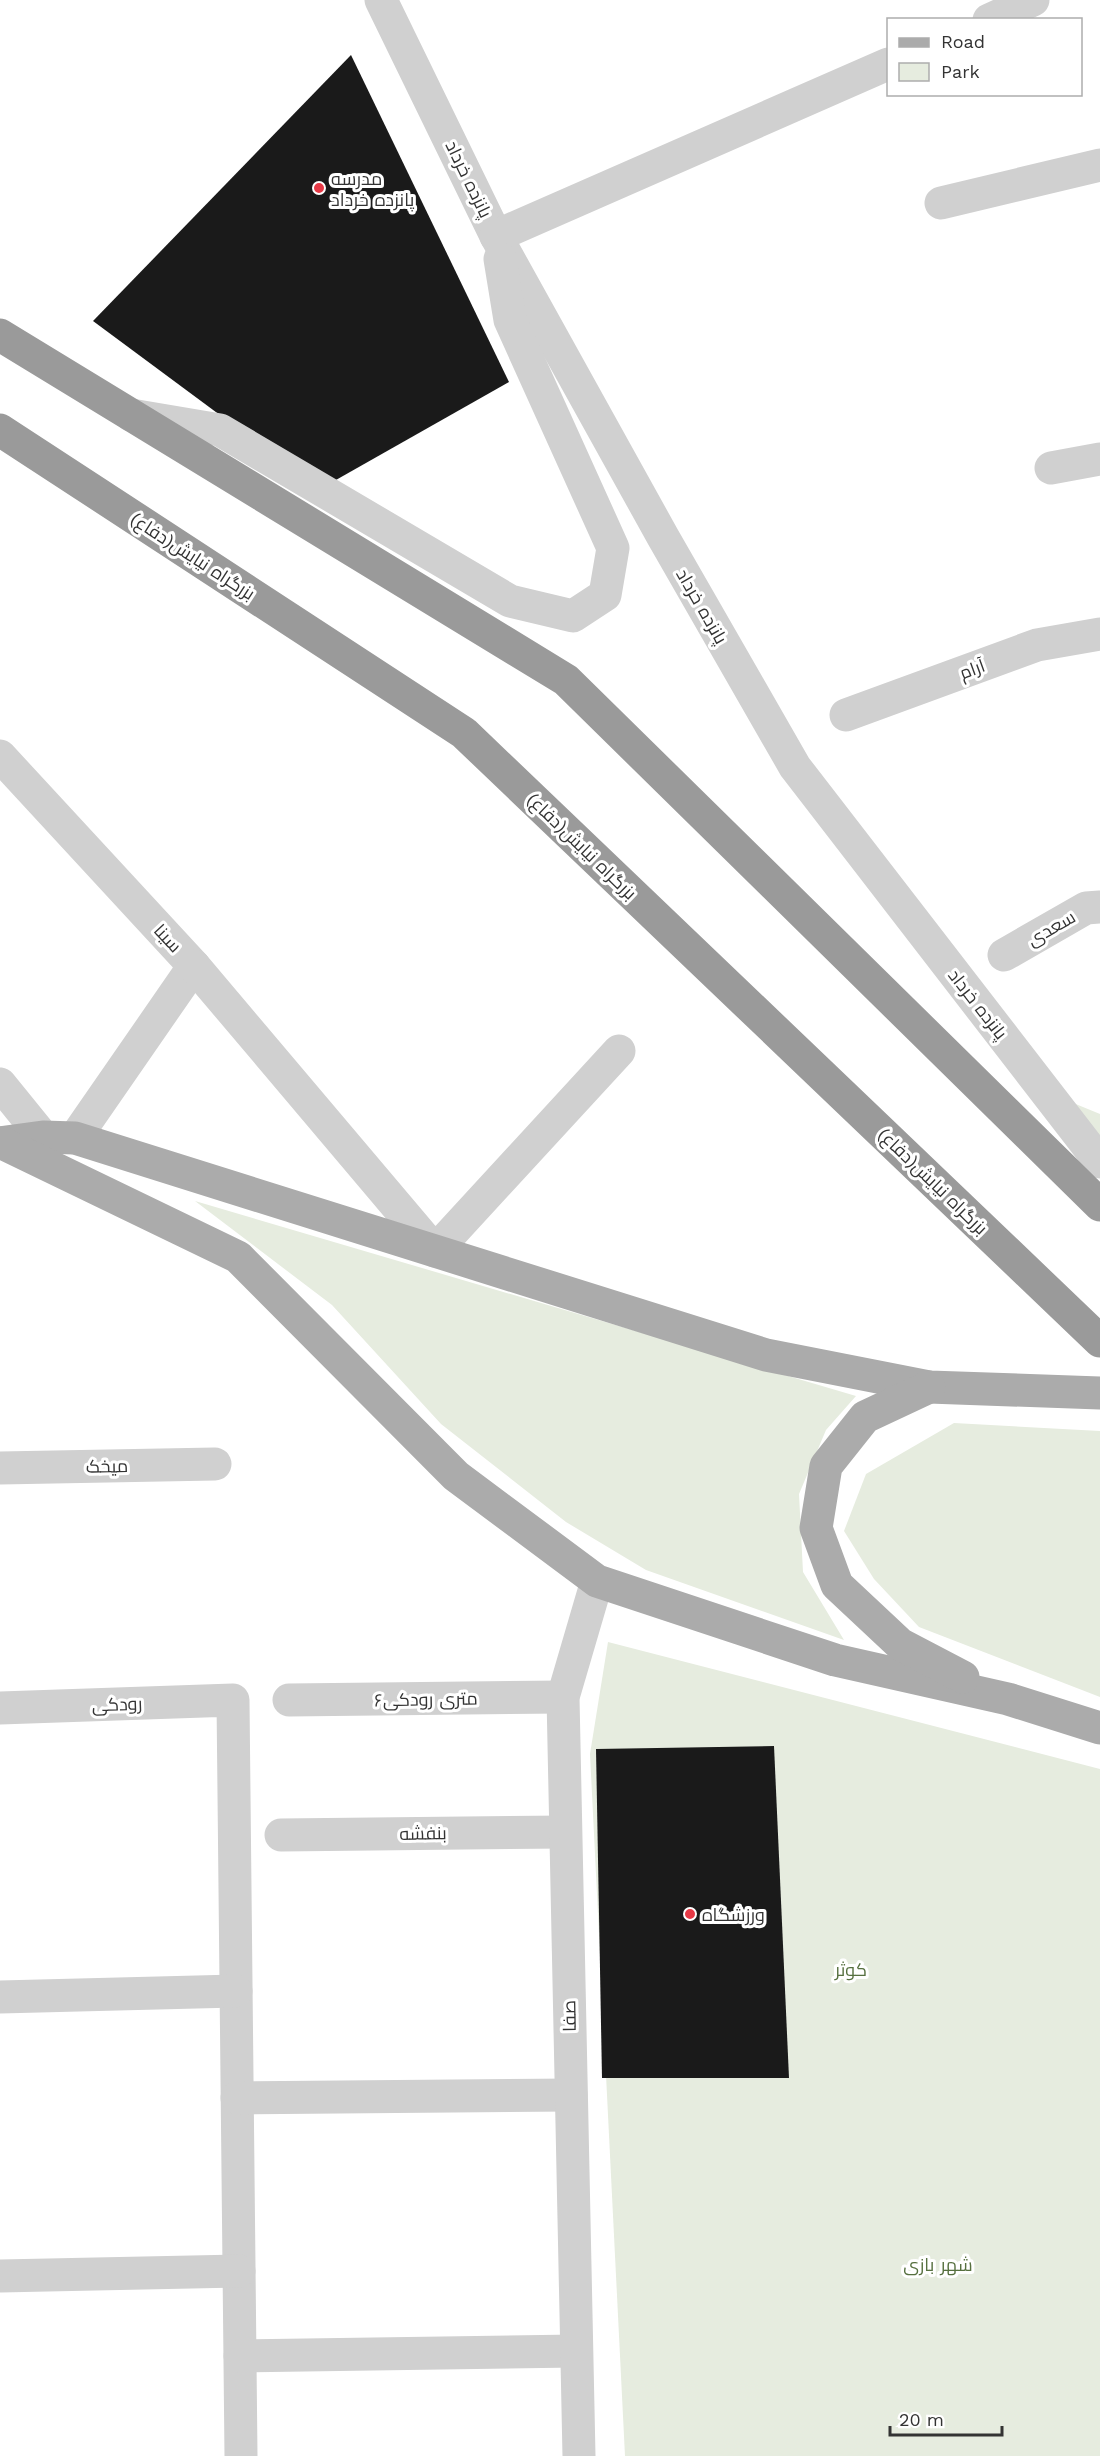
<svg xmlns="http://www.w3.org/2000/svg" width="1100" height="2456" font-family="'Work Sans',Cairo,sans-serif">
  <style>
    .green { fill: #e6ecdf }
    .building { fill: #1a1a1a }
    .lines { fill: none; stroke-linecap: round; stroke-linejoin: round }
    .minor { stroke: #d0d0d0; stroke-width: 33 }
    .major { stroke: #ababab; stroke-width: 33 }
    .highway { stroke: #9a9a9a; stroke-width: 33 }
    .poi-dot { fill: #e63946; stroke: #fff; stroke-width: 2 }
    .labels { text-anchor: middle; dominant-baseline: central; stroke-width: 6; stroke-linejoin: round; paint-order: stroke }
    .poi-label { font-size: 18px; fill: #333; stroke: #fff; text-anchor: start }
    .street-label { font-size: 18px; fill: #333; stroke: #fff }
    .park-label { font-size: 18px; fill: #56703f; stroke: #fff }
  </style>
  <rect width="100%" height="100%" fill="#fff"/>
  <!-- green -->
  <g class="green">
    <polygon points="1061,1098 1100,1114 1100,1139"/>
    <polygon points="195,1201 856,1396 826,1430 799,1494 803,1572 844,1640 646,1570 566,1522 441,1424 332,1305"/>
    <polygon points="954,1423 1100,1431 1100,1697 919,1627 874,1579 844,1531 866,1474"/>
    <polygon points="608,1642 1100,1769 1100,2456 625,2456 590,1754"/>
  </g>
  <!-- building -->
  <g class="building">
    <polygon points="351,55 509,382 320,489 93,321"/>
    <polygon points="774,1746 789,2078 602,2078 596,1749"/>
  </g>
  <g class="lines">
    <!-- minor -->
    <g class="minor">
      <polyline points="381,0 496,236 663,537 795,767 1100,1162"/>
      <polyline points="989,20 1033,0"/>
      <polyline points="941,203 1100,165"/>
      <polyline points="496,236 888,64"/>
      <polyline points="131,415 220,430 510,601 573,616 605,595 613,548 510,320 500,259"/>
      <polyline points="1051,468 1100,459"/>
      <polyline points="846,715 1037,645 1100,634"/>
      <polyline points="0,756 194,966 75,1138"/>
      <polyline points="1004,955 1086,908 1100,907"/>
      <polyline points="194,966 435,1251 619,1051"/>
      <polyline points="0,1084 43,1137"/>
      <polyline points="0,1468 215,1464"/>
      <polyline points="289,1700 563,1697"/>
      <polyline points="0,1708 233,1700 241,2456"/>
      <polyline points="281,1835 565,1832"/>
      <polyline points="0,1997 236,1991"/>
      <polyline points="237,2098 571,2095"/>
      <polyline points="0,2276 239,2271"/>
      <polyline points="240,2356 576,2351"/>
      <polyline points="579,2456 563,1697 597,1581"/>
    </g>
    <!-- major -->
    <g class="major">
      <polyline points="0,1143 43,1137 75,1138 766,1355 929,1387 1100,1393"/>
      <polyline points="2,1143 238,1257 456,1476 597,1581 835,1660 1008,1699 1100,1728"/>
      <polyline points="929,1387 865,1417 826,1466 816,1528 837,1585 900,1644 963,1677"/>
    </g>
    <!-- highway -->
    <g class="highway">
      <polyline points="0,335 566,680 1100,1205"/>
      <polyline points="0,430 464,733 1100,1341"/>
    </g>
  </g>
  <!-- markers -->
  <g class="poi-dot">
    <circle cx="319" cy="188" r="6"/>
    <circle cx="690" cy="1914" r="6"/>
  </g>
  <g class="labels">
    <!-- poi labels -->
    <g class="poi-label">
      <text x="331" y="178">مدرسه<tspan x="331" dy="21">پانزده خرداد</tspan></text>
      <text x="702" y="1914">ورزشگاه</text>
    </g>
    <!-- street labels -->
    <g class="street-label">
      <text transform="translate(469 179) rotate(64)">پانزده خرداد</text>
      <text transform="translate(193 556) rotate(33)">بزرگراه نیایش(دفاع)</text>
      <text transform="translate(702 606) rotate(60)">پانزده خرداد</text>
      <text transform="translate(972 669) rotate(-20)">آرام</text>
      <text transform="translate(582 846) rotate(44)">بزرگراه نیایش(دفاع)</text>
      <text transform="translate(1051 928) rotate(-30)">سعدی</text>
      <text transform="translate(168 938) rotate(47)">سینا</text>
      <text transform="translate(978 1004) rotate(52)">پانزده خرداد</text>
      <text transform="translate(933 1181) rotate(44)">بزرگراه نیایش(دفاع)</text>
      <text transform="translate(107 1466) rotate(-1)">میخک</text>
      <text transform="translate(426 1699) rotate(-1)">۶متری رودکی</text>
      <text transform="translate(117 1704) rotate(-2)">رودکی</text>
      <text transform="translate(423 1833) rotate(-1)">بنفشه</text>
      <text transform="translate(569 2016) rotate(-91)">صفا</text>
    </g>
    <!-- park labels -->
    <g class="park-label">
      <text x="851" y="1969">کوثر</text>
      <text x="938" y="2264">شهر بازی</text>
    </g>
  </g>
  <!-- legend -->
  <rect x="887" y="18" width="195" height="78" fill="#ffffff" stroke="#adadad" stroke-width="1.5"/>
  <rect x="899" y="38" width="30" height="9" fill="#ababab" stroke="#adadad" stroke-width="1.5"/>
  <text x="941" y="48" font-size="18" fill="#333333">Road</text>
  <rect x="899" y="63" width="30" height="18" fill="#e6ecdf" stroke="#adadad" stroke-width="1.5"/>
  <text x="941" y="78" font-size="18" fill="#333333">Park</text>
  <!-- scale -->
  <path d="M890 2426v9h112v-9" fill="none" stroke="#333333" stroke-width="3"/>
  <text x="899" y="2426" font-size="18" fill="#333333" stroke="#ffffff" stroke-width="4.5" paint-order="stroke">20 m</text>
</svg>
